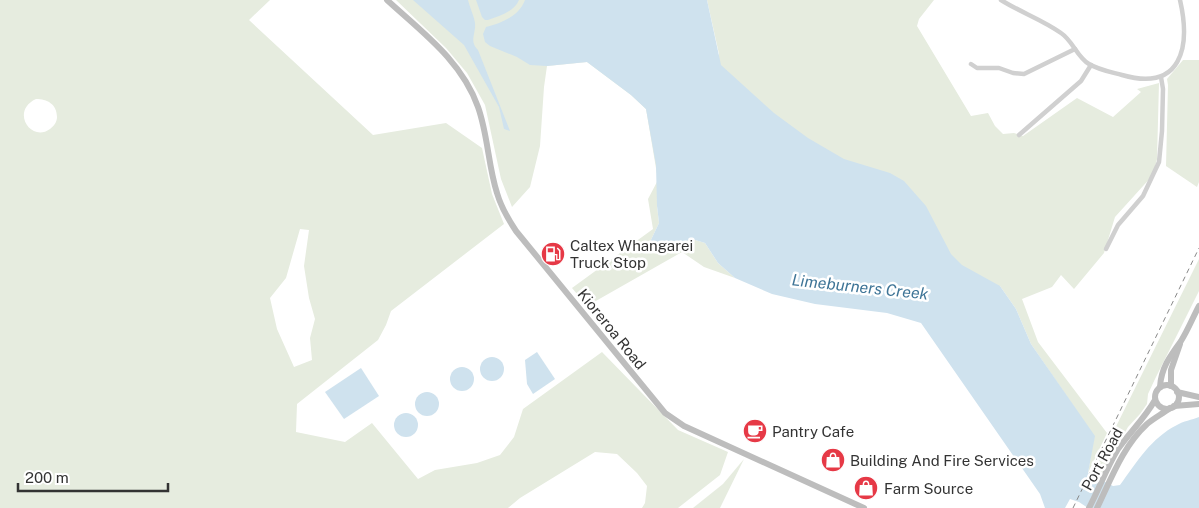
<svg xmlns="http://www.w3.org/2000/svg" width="1199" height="508" font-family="'Public Sans',sans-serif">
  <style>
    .green { fill: #e6ecdf; fill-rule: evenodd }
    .water { fill: #cfe2ee }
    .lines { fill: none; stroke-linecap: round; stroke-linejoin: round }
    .street { stroke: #d0d0d0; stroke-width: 4.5 }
    .secondary { stroke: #bdbdbd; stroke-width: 6 }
    .rail { stroke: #888; stroke-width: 1; stroke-dasharray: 5 4; stroke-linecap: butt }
    .labels { text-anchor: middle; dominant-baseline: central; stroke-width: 5; stroke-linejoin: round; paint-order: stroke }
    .poi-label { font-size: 15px; fill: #333; stroke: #fff; text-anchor: start }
    .street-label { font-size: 15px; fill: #333; stroke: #fff }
    .water-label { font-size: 16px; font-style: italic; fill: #3f7597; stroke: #fff }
  </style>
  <rect width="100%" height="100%" fill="#fff"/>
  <!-- green -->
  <g class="green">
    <path d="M0,0H270L249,20L373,135L446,123L482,148L492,194L504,224L391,311L386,325L378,340L297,404L296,432L345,442L372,423L418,479L435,470L477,463L500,455L514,437L523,409L602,352L678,430L728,452L720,475L678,508H642L645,503L647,486L637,473L617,454L595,452L520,498L508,508H0ZM36,99C47,99 57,104 57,117C57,122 54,126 50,129C31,143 10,111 36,99ZM300,229L309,230L304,266L309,298L315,319L310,338L312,360L294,367L277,329L270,298L286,278Z"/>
    <polygon points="396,0 673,0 657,206 659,223 649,244 650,249 692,239 705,243 718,263 735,278 704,267 682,252 587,306 572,288 653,229 648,199 658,180 646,109 631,95 587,62 547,66 544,87 540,146 530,187 512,207 501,179 485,105 467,73 446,48"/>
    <polygon points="707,0 934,0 919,19 917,26 971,116 988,113 995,126 1003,134 1014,133 1023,136 1077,98 1113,117 1141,92 1137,89 1159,83 1157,159 1153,175 1115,217 1104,253 1074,289 1061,275 1052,287 1022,299 1038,342 1107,433 1088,473 1094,436 1031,344 1016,309 1000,286 960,286 703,90 719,54"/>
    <polygon points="1183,60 1199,60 1199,182 1197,187 1166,166 1168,85 1167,79"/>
    <polygon points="1199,259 1199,291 1155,379 1148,394 1147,404 1140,414 1128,427 1099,478 1092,475"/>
    <polygon points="744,459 720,508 693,508 723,484"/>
  </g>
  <!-- water -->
  <g class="water">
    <path d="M413,0H468C470,8 474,16 475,23C476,34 469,41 478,50L510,131L504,129L499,107L464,45Z"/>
    <path d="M476,0H519C514,12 499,16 488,20H485L482,17Z"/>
    <path d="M525,0H707L721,65L774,113L808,138L844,159L890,173L904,181L926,206L951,254L962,265L1000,286L1016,309L1031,344L1095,436L1088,473L1113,486L1120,485C1137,462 1151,438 1177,425C1183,421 1192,420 1199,417V508H1088L1079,502L1070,499L1065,508H1045L1040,494L921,323L887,313L815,304L772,294L735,278L718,263L705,243L692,239L657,251L650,249L649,244L659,223L657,206L656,165L646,109L631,95L587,62L547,66L530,65L517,57L490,46L485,42L483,34L486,27C502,23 519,16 525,0Z"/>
    <polygon points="537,352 555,379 533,394 527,384 525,360"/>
    <circle cx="492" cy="369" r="12"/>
    <circle cx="462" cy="379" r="12"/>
    <polygon points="361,368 379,396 344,419 325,392"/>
    <circle cx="427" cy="404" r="12"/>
    <circle cx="406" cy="425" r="12"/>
  </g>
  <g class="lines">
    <!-- street -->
    <g class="street">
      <path d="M1001,0C1020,12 1043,20 1061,33C1073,41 1077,57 1089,64C1099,70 1111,72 1122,75C1181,92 1191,48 1180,0"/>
      <polyline points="971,64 977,68 999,68 1013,73 1024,74 1075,49"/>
      <polyline points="1019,135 1081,81 1091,65"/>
      <polyline points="1106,249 1118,225 1143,196 1159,162 1162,131 1163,89 1161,77"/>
    </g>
    <!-- secondary -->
    <g class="secondary">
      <path d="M387,0C422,32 462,61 478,107C488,135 488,165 497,193C501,207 508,219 516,231L665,413L684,426L864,508"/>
      <circle cx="1167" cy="397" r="12"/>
      <polyline points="1171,386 1171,370 1180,344"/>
      <path d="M1160,387C1161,368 1170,356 1181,341C1188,330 1193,317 1199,306"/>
      <polyline points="1177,392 1199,397"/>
      <polyline points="1174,406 1199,404"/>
      <path d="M1089,508C1099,489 1107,467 1118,449C1130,432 1145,418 1155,400"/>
      <path d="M1097,508C1111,479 1123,446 1147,424C1154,418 1162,414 1170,408"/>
    </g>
    <!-- rail -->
    <polyline class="rail" points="1073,508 1199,248"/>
  </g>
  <!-- icons -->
  <defs>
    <g id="fuel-disc" transform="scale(1.25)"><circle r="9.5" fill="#e63946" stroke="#fff"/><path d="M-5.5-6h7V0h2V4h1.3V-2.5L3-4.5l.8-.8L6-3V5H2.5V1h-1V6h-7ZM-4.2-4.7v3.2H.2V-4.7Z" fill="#fff"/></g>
    <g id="cafe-disc" transform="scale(1.25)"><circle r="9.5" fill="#e63946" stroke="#fff"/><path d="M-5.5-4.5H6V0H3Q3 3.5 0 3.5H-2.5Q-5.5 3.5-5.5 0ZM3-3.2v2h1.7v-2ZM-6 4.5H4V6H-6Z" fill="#fff"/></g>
    <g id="shop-disc" transform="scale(1.25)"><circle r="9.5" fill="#e63946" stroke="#fff"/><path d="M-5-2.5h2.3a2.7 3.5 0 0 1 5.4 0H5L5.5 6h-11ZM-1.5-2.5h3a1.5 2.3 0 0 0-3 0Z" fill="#fff"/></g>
  </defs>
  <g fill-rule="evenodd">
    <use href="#fuel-disc" x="553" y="254"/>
    <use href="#cafe-disc" x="755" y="431"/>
    <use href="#shop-disc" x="833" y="460"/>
    <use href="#shop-disc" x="866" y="488"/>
  </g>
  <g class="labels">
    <!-- poi labels -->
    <g class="poi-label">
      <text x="570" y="245">Caltex Whangarei<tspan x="570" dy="17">Truck Stop</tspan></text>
      <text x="772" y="431">Pantry Cafe</text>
      <text x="850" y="460">Building And Fire Services</text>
      <text x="884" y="488">Farm Source</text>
    </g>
    <!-- street labels -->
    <g class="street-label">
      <text transform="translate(612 329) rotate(51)">Kioreroa Road</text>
      <text transform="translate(1102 459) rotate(-61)">Port Road</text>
    </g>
    <!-- water labels -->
    <g class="water-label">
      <text transform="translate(860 287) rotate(6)">Limeburners Creek</text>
    </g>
  </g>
  <!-- scale -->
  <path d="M18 483v8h150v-8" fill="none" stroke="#333333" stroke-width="2.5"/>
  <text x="25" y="483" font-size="15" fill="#333333" stroke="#ffffff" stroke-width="4" paint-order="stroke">200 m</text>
</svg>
